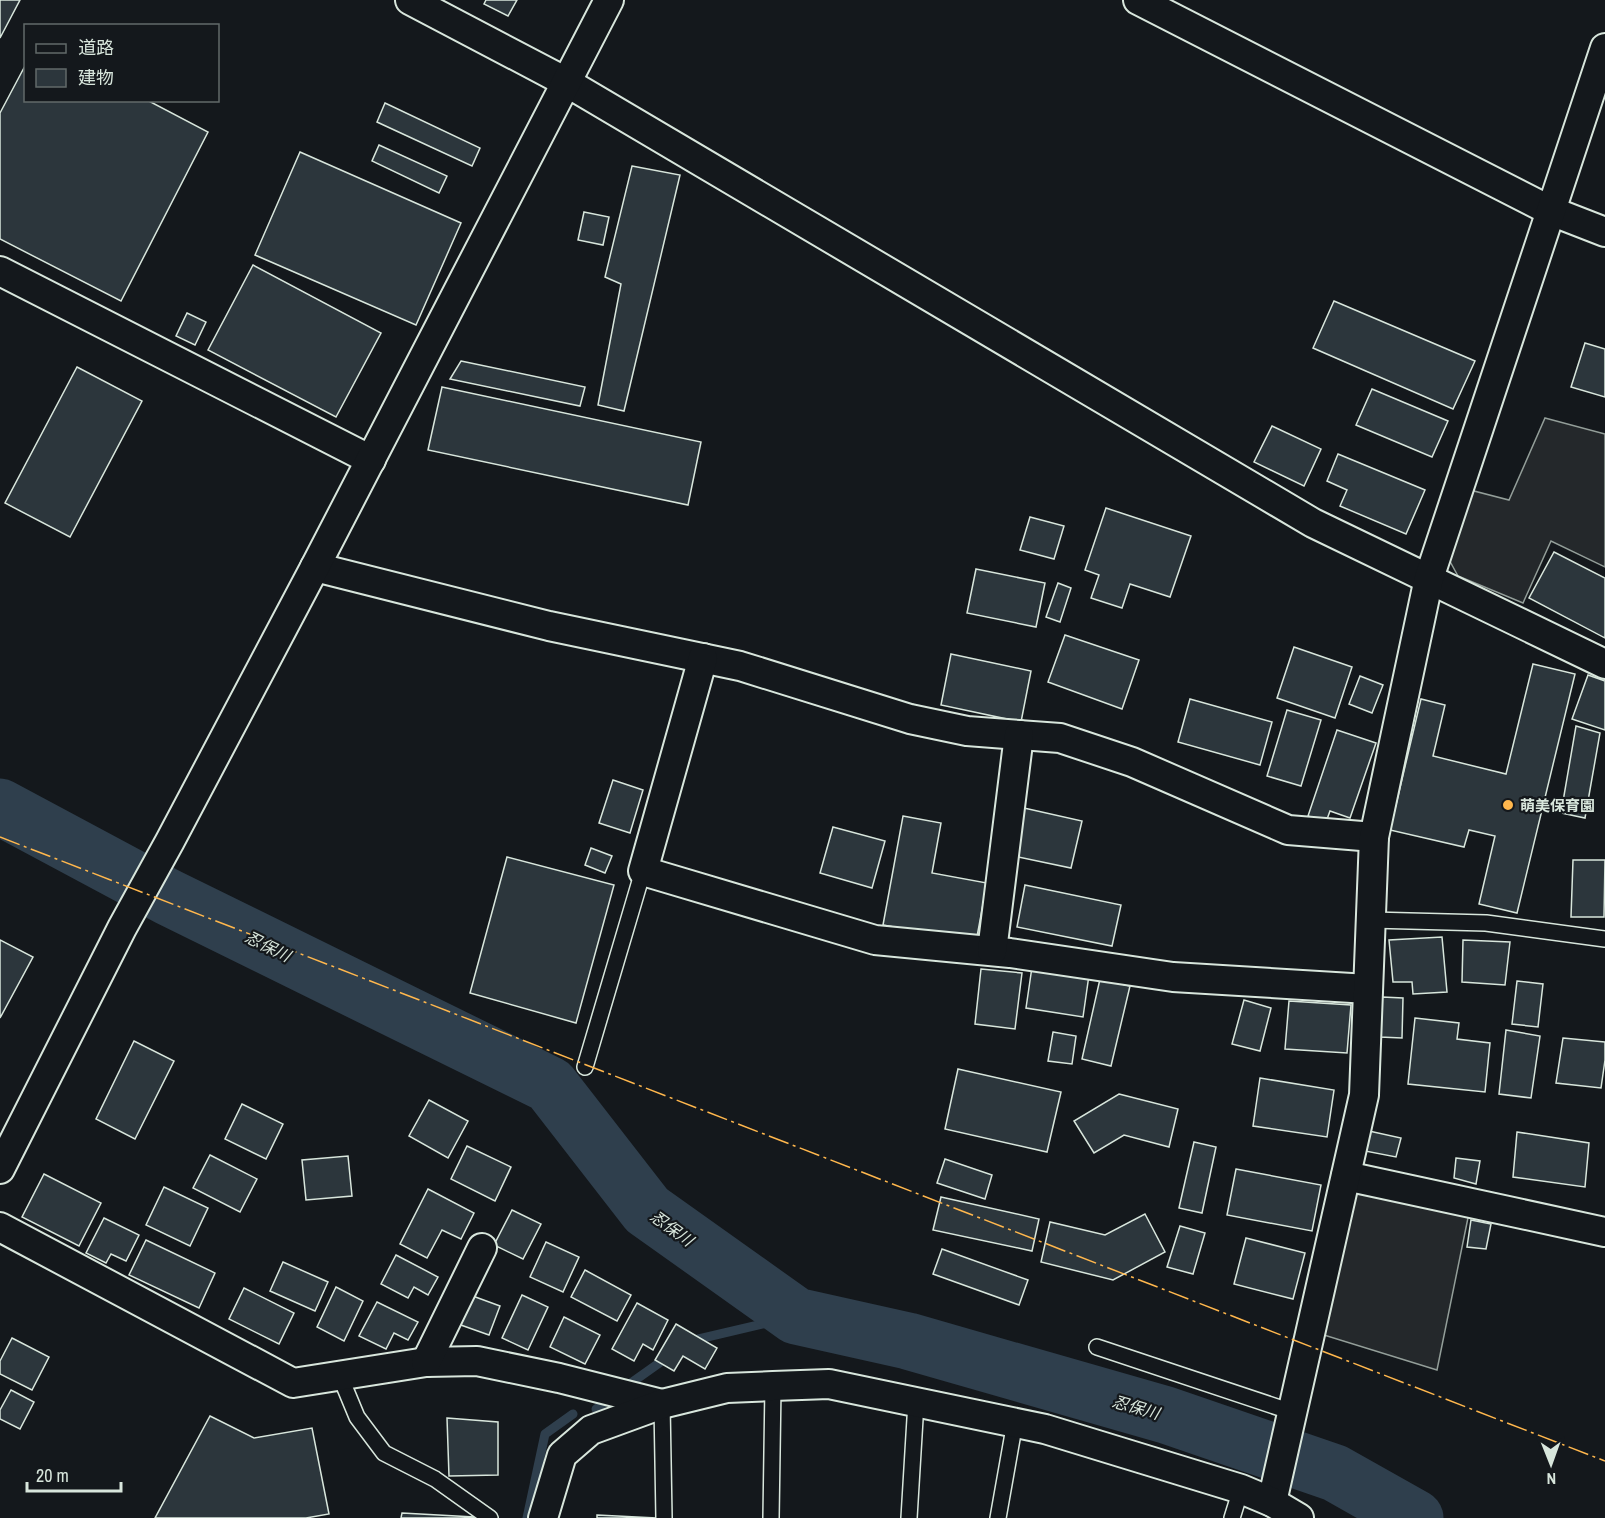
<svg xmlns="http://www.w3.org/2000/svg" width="1605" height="1518" font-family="'Archivo Narrow','Noto Sans JP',sans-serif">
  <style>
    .parking { fill: #24282b; stroke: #939e99; stroke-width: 1.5 }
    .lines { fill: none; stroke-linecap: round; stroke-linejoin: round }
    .stream { stroke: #2f3f4d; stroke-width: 9 }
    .river { stroke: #2f3f4d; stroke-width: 57 }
    .building { fill: #2c363c; stroke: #d8e6dc; stroke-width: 1.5 }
    .service-casing { stroke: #d8e6dc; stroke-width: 18 }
    .minor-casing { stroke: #d8e6dc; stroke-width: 32 }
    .service { stroke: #14181c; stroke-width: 15 }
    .minor { stroke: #14181c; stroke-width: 28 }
    .power { stroke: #ffb74d; stroke-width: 1.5; stroke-dasharray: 21 4.5 3 4.5; stroke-linecap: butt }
    .poi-dot { fill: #ffb74d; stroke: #14181c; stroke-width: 2 }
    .labels { text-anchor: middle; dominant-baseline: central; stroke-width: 4.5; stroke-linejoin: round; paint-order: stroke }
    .poi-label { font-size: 15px; font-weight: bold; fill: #d8e6dc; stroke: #14181c; text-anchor: start }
    .water-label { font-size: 16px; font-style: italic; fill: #d8e6dc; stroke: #14181c }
  </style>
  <rect width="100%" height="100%" fill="#14181c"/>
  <!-- parking -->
  <g class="parking">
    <polygon points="1545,418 1605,434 1605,567 1551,541 1523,603 1458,576 1447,556 1470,490 1509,500"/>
    <polygon points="1346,1176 1471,1203 1437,1370 1311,1331"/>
  </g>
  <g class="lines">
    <!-- stream -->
    <g class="stream">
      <polyline points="690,1341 796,1316"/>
      <polyline points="624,1388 669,1356"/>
      <polyline points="596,1409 613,1396"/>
      <polyline points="527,1518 545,1434 573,1414"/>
    </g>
    <!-- river -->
    <polyline class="river" points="0,807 168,897 550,1085 647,1210 796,1316 908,1341 1166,1415 1335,1473 1415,1518"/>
  </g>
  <!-- building -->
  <g class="building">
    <polygon points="0,0 20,0 0,38"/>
    <polygon points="486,0 517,0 508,16 484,4"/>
    <polygon points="26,64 26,100 147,100 208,132 121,301 0,239 0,113"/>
    <polygon points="385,103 480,148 472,166 377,122"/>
    <polygon points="379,145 447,176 439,193 372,161"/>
    <polygon points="300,152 461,223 416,325 255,255"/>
    <polygon points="632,166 680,175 624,411 598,405 621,284 605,277"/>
    <polygon points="584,212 609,217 603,245 578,240"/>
    <polygon points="253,265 381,333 336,417 208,350"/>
    <polygon points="1334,301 1475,361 1453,409 1313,348"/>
    <polygon points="187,313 206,322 195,345 176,336"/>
    <polygon points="1585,343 1605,349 1605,397 1571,387"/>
    <polygon points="461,361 585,387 580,406 450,379"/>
    <polygon points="77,367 142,401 70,537 5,503"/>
    <polygon points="442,387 701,442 688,505 428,450"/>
    <polygon points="1372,389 1448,421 1432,457 1356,425"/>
    <polygon points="1272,426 1321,449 1304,486 1254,462"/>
    <polygon points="1338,454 1425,490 1406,534 1340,506 1347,490 1327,481"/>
    <polygon points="1106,508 1191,536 1170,597 1130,584 1122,608 1091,598 1099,575 1085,570"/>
    <polygon points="1030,517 1064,526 1054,559 1020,550"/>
    <polygon points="1554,552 1605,578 1605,638 1529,598"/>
    <polygon points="976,569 1045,583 1036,627 967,613"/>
    <polygon points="1058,583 1071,588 1060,622 1046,617"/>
    <polygon points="1065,635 1139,660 1122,709 1048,682"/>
    <polygon points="1294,647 1352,667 1335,718 1277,698"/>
    <polygon points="951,654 1031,671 1021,722 941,705"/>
    <polygon points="1533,664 1575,674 1517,913 1479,904 1495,836 1469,830 1464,847 1390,830 1421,699 1445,705 1433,756 1506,774"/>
    <polygon points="1588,675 1605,681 1605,730 1572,719"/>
    <polygon points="1360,676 1383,685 1372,713 1349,704"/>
    <polygon points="1190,699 1272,722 1260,765 1178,742"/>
    <polygon points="1287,710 1321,720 1301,786 1267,776"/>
    <polygon points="1576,726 1600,733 1585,818 1561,813"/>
    <polygon points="1337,730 1376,743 1350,818 1330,811 1326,822 1308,816"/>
    <polygon points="613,780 643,790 630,833 599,823"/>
    <polygon points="1024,808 1082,821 1071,868 1014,856"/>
    <polygon points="903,816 941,823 932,873 987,883 976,942 883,925"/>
    <polygon points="833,827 885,841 872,888 820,873"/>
    <polygon points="591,848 612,856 605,873 585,865"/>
    <polygon points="507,857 614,885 576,1023 470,993"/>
    <polygon points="1573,860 1605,860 1604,917 1571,917"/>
    <polygon points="1025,885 1121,905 1112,946 1017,927"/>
    <polygon points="1442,937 1447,992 1413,994 1412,982 1393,982 1389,940"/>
    <polygon points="0,940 33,957 0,1018"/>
    <polygon points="1463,940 1510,942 1505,985 1462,982"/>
    <polygon points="1032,967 1089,975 1083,1017 1026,1008"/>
    <polygon points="981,969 1022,973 1015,1029 975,1024"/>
    <polygon points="1100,979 1130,986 1111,1066 1082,1059"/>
    <polygon points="1517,981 1543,984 1538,1027 1512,1024"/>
    <polygon points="1382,997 1403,998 1402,1038 1380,1037"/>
    <polygon points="1244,1000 1271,1008 1260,1051 1232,1044"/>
    <polygon points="1289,1001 1351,1005 1347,1053 1285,1049"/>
    <polygon points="1415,1018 1459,1023 1457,1039 1490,1043 1485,1092 1408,1084"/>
    <polygon points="1506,1030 1540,1036 1531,1098 1499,1094"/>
    <polygon points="1053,1032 1076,1036 1072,1064 1048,1061"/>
    <polygon points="1563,1038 1605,1042 1605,1060 1601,1088 1556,1083"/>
    <polygon points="134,1041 174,1061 135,1139 96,1119"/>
    <polygon points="958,1069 1061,1092 1047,1152 945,1129"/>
    <polygon points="1260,1078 1334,1090 1327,1137 1253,1126"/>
    <polygon points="1119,1094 1178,1109 1169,1147 1124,1135 1094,1153 1074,1121"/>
    <polygon points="429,1100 468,1121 448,1158 409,1136"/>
    <polygon points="242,1104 283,1124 266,1159 225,1139"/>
    <polygon points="1369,1131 1401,1138 1396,1157 1365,1151"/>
    <polygon points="1517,1132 1589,1143 1585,1187 1513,1177"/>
    <polygon points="1194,1142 1216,1147 1202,1213 1179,1208"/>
    <polygon points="467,1146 511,1167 495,1201 451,1179"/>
    <polygon points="210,1155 257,1179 240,1212 193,1188"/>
    <polygon points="348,1156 352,1196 306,1200 302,1160"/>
    <polygon points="1456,1158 1480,1161 1476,1184 1454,1178"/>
    <polygon points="945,1159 992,1175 985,1199 937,1183"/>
    <polygon points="1236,1169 1321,1185 1312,1231 1227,1215"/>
    <polygon points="44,1174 101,1203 79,1246 22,1217"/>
    <polygon points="164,1187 208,1208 190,1246 146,1225"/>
    <polygon points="428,1189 474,1213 461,1239 442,1230 427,1258 400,1244"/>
    <polygon points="941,1197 1039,1219 1032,1251 933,1230"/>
    <polygon points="512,1210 541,1224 523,1259 494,1245"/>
    <polygon points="1145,1214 1165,1252 1113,1280 1041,1262 1050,1222 1105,1235"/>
    <polygon points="104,1218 139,1235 126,1261 111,1254 106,1263 86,1253"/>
    <polygon points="1471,1220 1491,1224 1486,1249 1467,1247"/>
    <polygon points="1180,1226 1205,1233 1193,1274 1167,1267"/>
    <polygon points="1246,1238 1305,1253 1293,1299 1234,1284"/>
    <polygon points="146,1240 215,1273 199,1308 129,1275"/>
    <polygon points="546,1242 579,1257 563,1292 530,1277"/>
    <polygon points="942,1249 1028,1280 1019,1305 933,1274"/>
    <polygon points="396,1255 438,1277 428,1295 414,1287 408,1298 381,1284"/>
    <polygon points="283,1262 328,1282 315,1311 270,1291"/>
    <polygon points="585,1270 631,1295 617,1321 571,1297"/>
    <polygon points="336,1287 363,1301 344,1341 317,1327"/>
    <polygon points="244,1288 294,1313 279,1344 229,1319"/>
    <polygon points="470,1295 500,1306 489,1335 458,1324"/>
    <polygon points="522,1295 548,1307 528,1350 502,1338"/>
    <polygon points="377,1302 418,1322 408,1340 394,1333 386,1349 359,1336"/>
    <polygon points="637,1303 668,1320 653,1350 643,1344 634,1361 612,1349"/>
    <polygon points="564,1317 600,1335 585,1364 550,1347"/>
    <polygon points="676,1324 717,1348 705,1369 683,1356 674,1371 655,1360"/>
    <polygon points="12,1338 49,1357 32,1390 0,1374 0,1361"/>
    <polygon points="11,1390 34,1402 20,1429 0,1419 0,1410"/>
    <polygon points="210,1416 254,1438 312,1428 329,1514 306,1518 155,1518"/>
    <polygon points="447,1418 498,1422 498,1475 449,1476"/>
    <polygon points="402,1513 474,1517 474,1518 401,1518"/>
    <polygon points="597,1515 657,1518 597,1518"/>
  </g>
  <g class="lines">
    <!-- service casing -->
    <g class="service-casing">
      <g id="service">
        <polyline points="1371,920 1486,923 1605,939"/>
        <polyline points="585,1067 643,871"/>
        <polyline points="1097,1347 1292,1412"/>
        <polyline points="340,1376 357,1417 384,1453 435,1479 490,1518"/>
        <polyline points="662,1404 664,1518"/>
        <polyline points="771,1518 773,1386"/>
        <polyline points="909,1518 916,1402"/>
        <polyline points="998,1518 1015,1422"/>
        <polyline points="1232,1518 1241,1489"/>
      </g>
    </g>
    <!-- minor casing -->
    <g class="minor-casing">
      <g id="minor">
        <polyline points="410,0 566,82 1313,523 1605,664"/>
        <polyline points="1138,0 1551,211 1605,232"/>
        <polyline points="0,271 371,460"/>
        <polyline points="315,567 549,626 740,666 910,719 967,731 1060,738 1132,762 1288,830 1374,837"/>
        <polyline points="703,658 643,871 875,940 1010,953 1173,977 1368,989"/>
        <polyline points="992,951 1019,735"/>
        <polyline points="0,1169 122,928 170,841 315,567 609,0"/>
        <polyline points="1346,1176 1605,1232"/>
        <polyline points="0,1227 293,1383 426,1362 477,1361 559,1378 662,1404"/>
        <polyline points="426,1362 482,1248"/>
        <polyline points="1272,1502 1364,1095 1374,837 1429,578 1605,48"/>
        <polyline points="543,1518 562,1455 591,1430 662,1404 727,1388 773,1386 829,1384 1045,1429 1241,1489 1272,1502 1299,1518"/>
      </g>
    </g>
    <!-- service -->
    <use href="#service" class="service"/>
    <!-- minor -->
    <use href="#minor" class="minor"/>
    <!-- power -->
    <polyline class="power" points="0,837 1605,1461"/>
  </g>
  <!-- markers -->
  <circle class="poi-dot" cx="1508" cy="805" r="6"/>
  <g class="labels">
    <!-- poi labels -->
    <g class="poi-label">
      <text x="1520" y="805">萌美保育園</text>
    </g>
    <!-- water labels -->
    <g class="water-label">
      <text transform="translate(268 946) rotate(26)">忍保川</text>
      <text transform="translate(672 1228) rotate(36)">忍保川</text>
      <text transform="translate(1136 1407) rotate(16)">忍保川</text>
    </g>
  </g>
  <!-- legend -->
  <rect x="24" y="24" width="195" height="78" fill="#14181c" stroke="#626a69" stroke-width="1.5"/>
  <rect x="36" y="44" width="30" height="9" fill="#14181c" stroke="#626a69" stroke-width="1.5"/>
  <text x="78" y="54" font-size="18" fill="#d8e6dc">道路</text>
  <rect x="36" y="69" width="30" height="18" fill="#2c363c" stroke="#626a69" stroke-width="1.5"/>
  <text x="78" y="84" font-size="18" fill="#d8e6dc">建物</text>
  <!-- north arrow -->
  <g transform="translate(1551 1464) rotate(179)" stroke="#14181c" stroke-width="4.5" paint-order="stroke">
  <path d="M0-4.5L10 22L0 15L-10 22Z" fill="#d8e6dc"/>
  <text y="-9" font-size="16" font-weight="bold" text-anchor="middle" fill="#d8e6dc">N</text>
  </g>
  <!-- scale -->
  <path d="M27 1482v9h94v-9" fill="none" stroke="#d8e6dc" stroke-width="3"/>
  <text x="36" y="1482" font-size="18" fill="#d8e6dc" stroke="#14181c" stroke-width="4.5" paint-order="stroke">20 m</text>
</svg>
